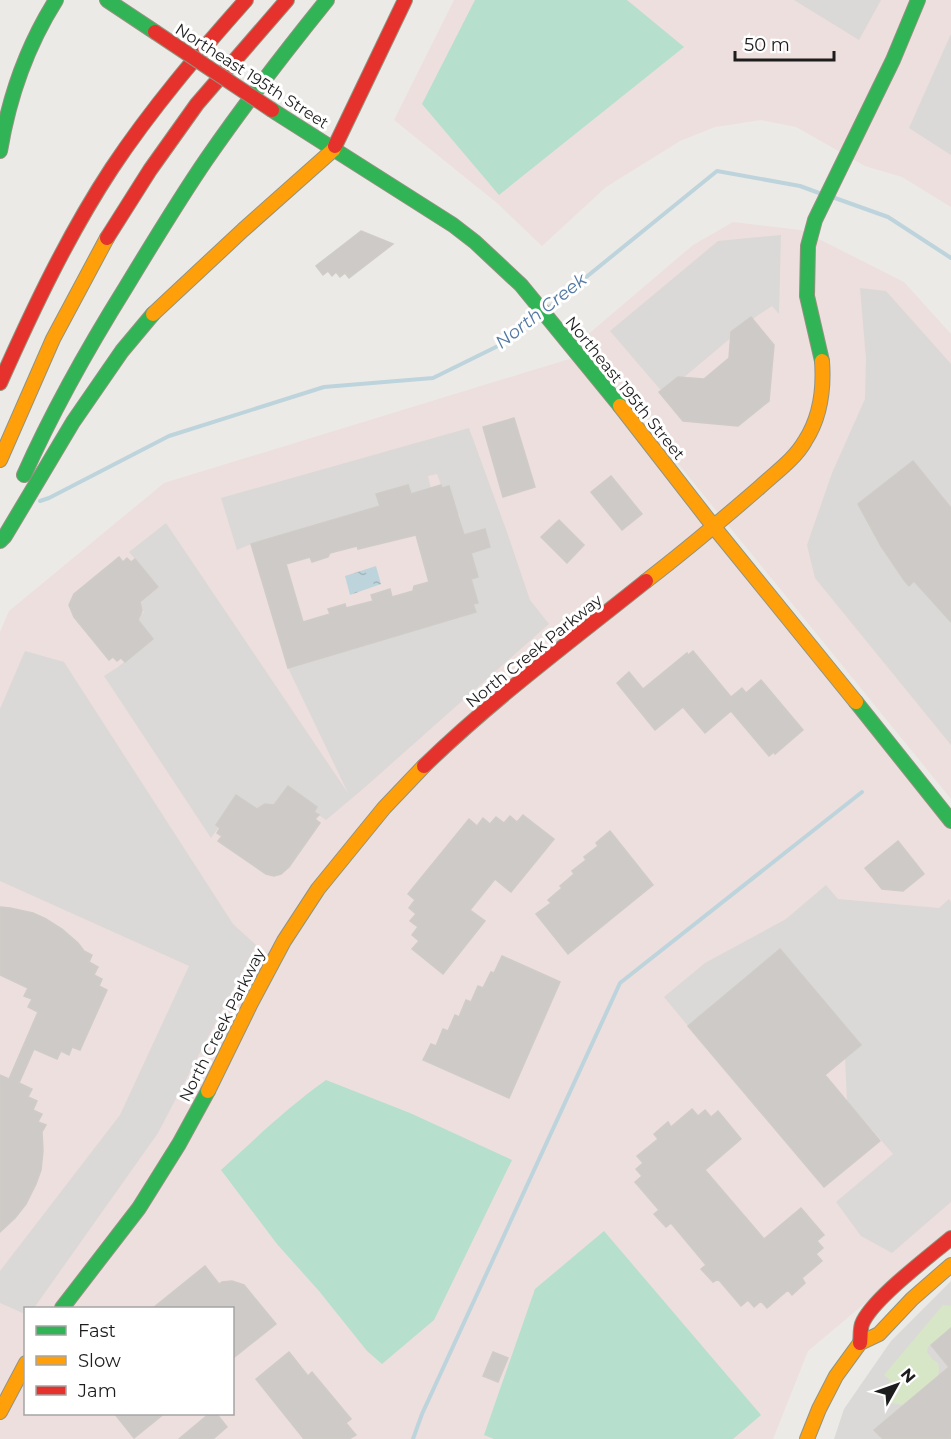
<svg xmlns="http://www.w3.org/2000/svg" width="951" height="1439" font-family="Montserrat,sans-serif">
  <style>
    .residential { fill: #dbd9d7 }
    .commercial { fill: #eddfdd; fill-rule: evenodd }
    .religious { fill: #dad9d7 }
    .grass { fill: #d8e6c8 }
    .pitch { fill: #b6dfce }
    .water { fill: url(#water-ripples) }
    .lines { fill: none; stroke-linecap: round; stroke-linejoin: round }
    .stream { stroke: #bdd4dc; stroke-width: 4 }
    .building { fill: #cdcac7; stroke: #cfccc8; stroke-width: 1.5; fill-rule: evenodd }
    .fast-casing { stroke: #929380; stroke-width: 16 }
    .slow-casing { stroke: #929380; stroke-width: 16 }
    .jam-casing { stroke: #929380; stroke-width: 16 }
    .fast { stroke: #30b455; stroke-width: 14 }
    .slow { stroke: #ff9f0a; stroke-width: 14 }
    .jam { stroke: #e5322d; stroke-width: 14 }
    .jam-bridge-casing { stroke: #929380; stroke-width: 16; stroke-linecap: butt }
    .jam-bridge { stroke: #e5322d; stroke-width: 14 }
    .labels { text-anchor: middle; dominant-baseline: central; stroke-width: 6; stroke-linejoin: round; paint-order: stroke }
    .street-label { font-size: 16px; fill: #1d1d1d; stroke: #fff }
    .water-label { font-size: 18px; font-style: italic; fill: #5379a4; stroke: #fff }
  </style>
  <defs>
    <pattern id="water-ripples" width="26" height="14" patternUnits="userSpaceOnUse" patternTransform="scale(1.5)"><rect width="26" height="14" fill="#bdd4dc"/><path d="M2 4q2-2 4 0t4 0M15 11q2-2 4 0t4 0" fill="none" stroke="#a2b6bc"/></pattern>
  </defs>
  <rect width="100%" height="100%" fill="#eceae6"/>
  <!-- residential -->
  <polygon class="residential" points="951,1281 951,1439 834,1439 844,1409 891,1341"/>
  <!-- commercial -->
  <g class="commercial">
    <polygon points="454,0 951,0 951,207 902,177 865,166 796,127 761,120 715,127 680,141 606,187 542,246 497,203 394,120"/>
    <polygon points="733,222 801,230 904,282 951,334 951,799 579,342 693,245"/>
    <path d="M579,356L951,821V1231L808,1351L773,1439H0V632L9,611L164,483ZM26,1308H232V1414H26Z"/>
  </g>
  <!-- religious -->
  <g class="religious">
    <polygon points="794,0 881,0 859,40"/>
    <polygon points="951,34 951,155 909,128"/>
    <polygon points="781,235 779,314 772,306 757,316 664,394 610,331 718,241"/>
    <polygon points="860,288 886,291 951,364 951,745 815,578 807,545 832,473 865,399 866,359"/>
    <polygon points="469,428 507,532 530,600 549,624 363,789 326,820 290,795 261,817 238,801 211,838 104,676 118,667 152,639 135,619 144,612 138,605 159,587 129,552 166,523 348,793 288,668 476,612 473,604 478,603 473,586 468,580 478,577 471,553 490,547 485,529 464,535 459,514 452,515 437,474 428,476 431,488 411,494 408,485 377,494 380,506 251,544 237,550 221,498"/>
    <polygon points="25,651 64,662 233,924 256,945 158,1133 34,1308 26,1308 25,1314 0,1303 0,1271 120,1115 189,966 0,881 0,709"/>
    <polygon points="826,885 838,899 939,908 949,899 951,902 951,1202 892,1253 861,1236 836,1202 893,1154 847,1101 845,1058 860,1045 780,949 688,1026 664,997 705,963 786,919"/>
  </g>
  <!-- grass -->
  <polygon class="grass" points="943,1305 951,1306 951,1328 928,1347 927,1352 932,1359 938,1363 939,1369 938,1376 903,1405 891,1403 884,1398 883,1391 891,1381 884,1375"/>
  <!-- pitch -->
  <g class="pitch">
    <polygon points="475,0 627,0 684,47 499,195 422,104"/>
    <path d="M326,1080L410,1113L512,1160L434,1320L382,1364L367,1351L319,1291L277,1244L221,1170C255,1139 288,1107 326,1080Z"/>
    <polygon points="604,1231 761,1415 733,1439 494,1439 484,1435 535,1289"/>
  </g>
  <!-- water -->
  <polygon class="water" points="376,566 381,584 350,595 345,576"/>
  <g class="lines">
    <!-- stream -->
    <g class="stream">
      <polyline points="835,198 888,217 951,258"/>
      <polyline points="548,308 717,171 800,186 819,193"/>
      <polyline points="40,501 49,498 169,436 324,387 433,378 502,344 537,316"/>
      <polyline points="413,1439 422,1414 620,983 862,792"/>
    </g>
  </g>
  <!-- building -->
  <g class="building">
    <polygon points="361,231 393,244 349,278 345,273 340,277 336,272 332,276 328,271 323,275 316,266"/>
    <polygon points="751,317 774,345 769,401 738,426 683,421 659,392 678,377 704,379 729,358 731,332"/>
    <polygon points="514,418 535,487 503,497 483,427"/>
    <polygon points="913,461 951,508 951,622 914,581 909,586 904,580 881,546 858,504"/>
    <polygon points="611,476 642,514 622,530 591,492"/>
    <path d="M408,485L411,494L441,485L442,488L449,486L464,535L485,529L490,547L471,553L478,577L471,579L478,603L473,604L476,612L288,668L251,544L380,506L376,494ZM416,535L429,582L414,586L413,591L392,597L390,589L371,595L373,601L346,608L345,604L328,609L330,614L303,622L286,564L310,557L312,562L328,557L330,553L357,546L358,549Z"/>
    <polygon points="559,520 584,545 567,563 541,537"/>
    <polygon points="119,557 123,562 127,558 131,562 135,559 158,587 140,602 142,611 138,620 153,639 125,662 121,658 117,661 113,657 109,660 74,617 69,605 74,594"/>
    <polygon points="693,651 731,697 742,688 746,693 761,680 803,730 775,754 774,752 769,756 731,711 705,733 683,707 655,730 617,683 629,672 643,689 687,653 688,655"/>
    <polygon points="288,786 317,807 314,812 319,815 315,819 320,823 289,867 281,874 274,876 266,874 218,841 222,836 217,833 220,828 216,825 236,795 257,809 265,804 274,805"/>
    <polygon points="523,815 554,839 511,892 495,879 470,910 485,921 443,974 412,949 419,941 412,935 418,927 410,921 416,914 409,908 415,900 408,894 469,819 477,826 483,818 490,824 496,817 504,823 510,816 517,822"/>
    <polygon points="610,831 653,885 568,954 536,914 551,903 548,900 562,888 560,886 574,874 572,871 586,860 584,857 598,846 596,843"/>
    <polygon points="898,841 924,874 903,891 882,889 865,868"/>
    <polygon points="0,907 10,908 33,913 46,919 62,929 78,943 84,951 92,955 89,962 98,967 94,975 102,979 99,986 107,990 80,1050 72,1047 69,1055 61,1051 57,1059 34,1049 19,1083 32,1089 28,1097 37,1101 33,1110 42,1114 38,1122 46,1125 42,1132 43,1151 41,1170 36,1184 26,1204 15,1218 0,1232 0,1075 9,1079 38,1012 28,1007 32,999 24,996 28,988 0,975"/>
    <polygon points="780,949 861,1045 825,1075 880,1141 824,1187 688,1026"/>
    <polygon points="502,956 560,982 509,1098 423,1060 431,1044 436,1046 443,1029 448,1031 455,1015 459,1017 466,1000 471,1002 478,986 483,988 491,972 494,973"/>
    <polygon points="692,1109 698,1116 705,1110 711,1117 718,1111 741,1139 705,1170 764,1239 801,1208 824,1235 817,1241 823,1248 816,1254 822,1261 802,1278 805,1283 792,1295 788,1290 767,1308 761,1301 754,1307 748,1300 741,1306 718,1279 713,1282 701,1269 706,1265 671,1223 666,1227 654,1214 659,1210 635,1182 642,1176 636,1169 643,1163 637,1156 658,1139 654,1134 668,1122 671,1127"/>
    <polygon points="205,1266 219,1284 222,1282 232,1281 244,1285 276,1324 232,1359 232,1308 153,1308"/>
    <polygon points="951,1328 951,1439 883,1439 874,1430 949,1367 931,1345"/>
    <polygon points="289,1352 308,1376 312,1372 351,1419 346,1423 356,1435 349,1439 304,1439 256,1379"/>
    <polygon points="493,1352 508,1358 498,1382 483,1376"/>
    <polygon points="114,1413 165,1413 134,1438"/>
    <polygon points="210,1413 216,1413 227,1427 213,1439 179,1439"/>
  </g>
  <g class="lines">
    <!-- fast casing -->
    <g class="fast-casing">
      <g id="fast">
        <polyline points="107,0 155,32"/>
        <polyline points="272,110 453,225 475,242 521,285 620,406"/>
        <path d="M0,151C9,97 27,46 56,0"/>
        <polyline points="822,361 807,296 808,246 815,220 893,60 918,0"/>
        <path d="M24,475C53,410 88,348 126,287C152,244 178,201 206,160C244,105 285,52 327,0"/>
        <polyline points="0,541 5,536 73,422 122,351 153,314"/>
        <polyline points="856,702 951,821"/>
        <polyline points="62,1308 139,1208 179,1144 208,1091"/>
      </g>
    </g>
    <!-- slow casing -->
    <g class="slow-casing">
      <g id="slow">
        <polyline points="153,314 243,230 333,150 335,146"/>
        <polyline points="620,406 714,527 856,702"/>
        <polyline points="0,460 53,339 107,238"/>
        <path d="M646,581C685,551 723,519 760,487C775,473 795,459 805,441C820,418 824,388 822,361"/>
        <polyline points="208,1091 251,1003 284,941 318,889 384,808 424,766"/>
        <polyline points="0,1412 26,1363"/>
        <polyline points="807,1439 819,1409 836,1376 860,1343 879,1334 912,1299 951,1265"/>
      </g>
    </g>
    <!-- jam casing -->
    <g class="jam-casing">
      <g id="jam">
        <polyline points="335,146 405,0"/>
        <polyline points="107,238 150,170 197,104 287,0"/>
        <path d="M0,383C33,309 68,235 112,168C152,108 198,54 246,0"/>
        <path d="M424,766C493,699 571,641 646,581"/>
        <path d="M860,1343C861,1337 860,1330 862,1324C871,1300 930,1256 951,1238"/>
      </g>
    </g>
    <!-- fast -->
    <use href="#fast" class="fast"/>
    <!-- slow -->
    <use href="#slow" class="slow"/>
    <!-- jam -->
    <use href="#jam" class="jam"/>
    <!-- jam-bridge casing -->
    <g class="jam-bridge-casing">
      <polyline id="jam-bridge" points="155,32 272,110"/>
    </g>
    <!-- jam-bridge -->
    <use href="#jam-bridge" class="jam-bridge"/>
  </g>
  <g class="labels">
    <!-- street labels -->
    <g class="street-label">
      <text transform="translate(252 76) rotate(33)">Northeast 195th Street</text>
      <text transform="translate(625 388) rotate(51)">Northeast 195th Street</text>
      <text transform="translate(534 651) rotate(-39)">North Creek Parkway</text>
      <text transform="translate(222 1025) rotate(-63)">North Creek Parkway</text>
    </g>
    <!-- water labels -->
    <g class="water-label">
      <text transform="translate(541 311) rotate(-38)">North Creek</text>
    </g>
  </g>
  <!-- legend -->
  <rect x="24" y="1307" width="210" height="108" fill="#ffffff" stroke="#a5a5a5" stroke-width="1.5"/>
  <rect x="36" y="1326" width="30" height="9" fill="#30b455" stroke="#a5a5a5" stroke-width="1.5"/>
  <text x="78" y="1337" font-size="18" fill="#1d1d1d">Fast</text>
  <rect x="36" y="1356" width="30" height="9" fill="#ff9f0a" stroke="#a5a5a5" stroke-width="1.5"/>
  <text x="78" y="1367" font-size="18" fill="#1d1d1d">Slow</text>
  <rect x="36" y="1386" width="30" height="9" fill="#e5322d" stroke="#a5a5a5" stroke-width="1.5"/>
  <text x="78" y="1397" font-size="18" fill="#1d1d1d">Jam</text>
  <!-- north arrow -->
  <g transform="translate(897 1385) rotate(50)" stroke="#ffffff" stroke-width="4.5" paint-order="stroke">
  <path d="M0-4.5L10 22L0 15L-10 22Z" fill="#1d1d1d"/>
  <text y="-9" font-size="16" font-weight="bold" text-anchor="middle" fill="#1d1d1d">N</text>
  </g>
  <!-- scale -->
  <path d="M735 51v9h99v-9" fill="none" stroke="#1d1d1d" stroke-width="3"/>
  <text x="744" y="51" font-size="18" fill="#1d1d1d" stroke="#ffffff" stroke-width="4.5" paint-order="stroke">50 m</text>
</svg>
